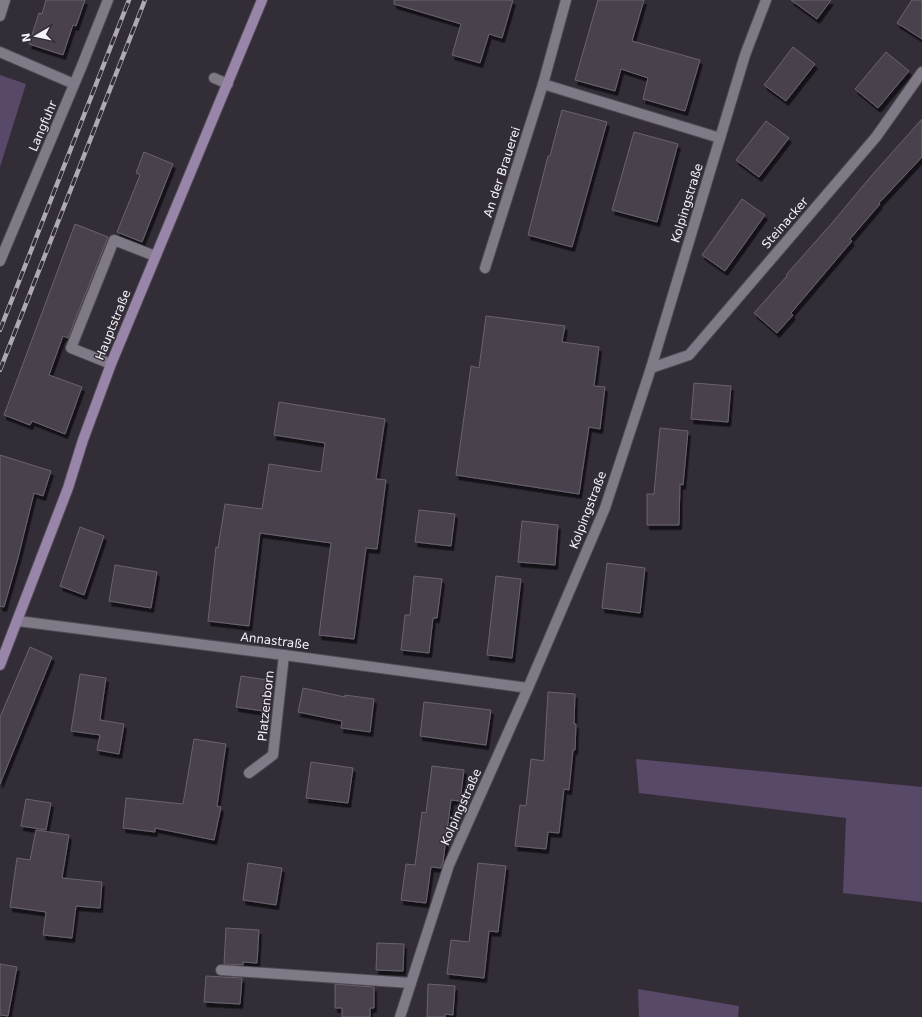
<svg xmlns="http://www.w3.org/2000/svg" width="922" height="1017" font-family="'DejaVu Sans',sans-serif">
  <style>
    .green { fill: #594969 }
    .building { fill: #48424e; stroke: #69636f; filter: url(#shadow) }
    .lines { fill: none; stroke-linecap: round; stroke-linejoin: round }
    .service-casing { stroke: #4f4a53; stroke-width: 12 }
    .minor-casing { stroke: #4f4a53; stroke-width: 12 }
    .secondary-casing { stroke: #4f4a53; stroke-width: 12 }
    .service { stroke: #807a87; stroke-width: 10 }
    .minor { stroke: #807a87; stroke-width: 10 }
    .secondary { stroke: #9885a9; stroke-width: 10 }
    .rail-casing { stroke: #aea9b2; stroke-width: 4.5 }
    .rail { stroke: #332d38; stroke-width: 3; stroke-dasharray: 9; stroke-linecap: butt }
    .labels { text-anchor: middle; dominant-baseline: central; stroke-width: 3; stroke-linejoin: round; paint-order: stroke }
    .street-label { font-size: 12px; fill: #f6f2f9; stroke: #332d38 }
  </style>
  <defs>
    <filter id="shadow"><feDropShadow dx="2.5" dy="4.5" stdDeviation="0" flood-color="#0009"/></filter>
  </defs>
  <rect width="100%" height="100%" fill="#332d38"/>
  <!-- green -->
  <g class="green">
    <polygon points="0,75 26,84 0,167"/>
    <polygon points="636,759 922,787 922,902 843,893 846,818 639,793"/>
    <polygon points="638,989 739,1006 738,1017 639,1017"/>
  </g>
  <!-- building -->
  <g class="building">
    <polygon points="46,0 85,0 76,26 73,25 63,55 29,44 39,13 42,14"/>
    <polygon points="394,0 513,0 502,38 489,34 480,63 452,55 461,24 394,4"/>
    <polygon points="598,0 644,0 632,41 700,60 685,111 643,99 648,78 621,69 615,91 575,80"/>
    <polygon points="791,0 831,0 817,19"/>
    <polygon points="912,0 922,0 922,39 897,23"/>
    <polygon points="793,47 815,64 786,101 764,85"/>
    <polygon points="886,52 909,71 878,108 855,89"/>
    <polygon points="562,110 607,122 572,247 528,235 548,156 550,156"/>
    <polygon points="922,119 922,157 879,203 880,204 850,239 852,241 791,313 793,315 777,333 754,313 787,276 786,275 832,223 873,174"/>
    <polygon points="766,121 789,138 759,177 736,160"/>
    <polygon points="634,132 678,144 657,222 612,210"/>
    <polygon points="144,152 173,164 142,242 117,232 140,175 136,173"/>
    <polygon points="742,199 765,215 725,271 702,255"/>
    <polygon points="75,224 108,237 68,338 63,336 49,375 82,387 65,434 32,421 30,425 4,415"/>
    <polygon points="486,316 565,326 562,342 599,347 594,386 605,387 600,429 589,427 579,494 456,475 471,366 479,368"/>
    <polygon points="694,383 731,386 728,422 691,419"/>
    <polygon points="279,402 385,419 376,479 386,480 377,549 366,548 354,639 319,635 331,543 260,533 249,626 208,621 216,547 218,548 225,504 262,509 269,464 321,472 325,443 274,435"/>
    <polygon points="660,428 688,431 683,485 680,484 679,525 647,525 647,494 654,494"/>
    <polygon points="0,455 51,471 43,496 34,493 18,558 4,607 0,606"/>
    <polygon points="419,510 455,514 451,546 415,542"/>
    <polygon points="522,521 558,525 555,565 518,562"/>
    <polygon points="80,527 104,536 84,595 60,586"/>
    <polygon points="607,563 645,568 640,613 602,608"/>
    <polygon points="115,565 157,572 151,608 109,601"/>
    <polygon points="414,576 442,579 437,618 433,618 429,653 401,650 405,615 410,615"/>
    <polygon points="496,576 521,579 512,658 487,655"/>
    <polygon points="30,647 52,657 0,784 0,717"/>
    <polygon points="80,674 106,678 100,720 124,724 119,754 97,750 100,735 71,731"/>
    <polygon points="241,676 267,680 263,711 236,707"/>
    <polygon points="303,688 345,697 345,695 374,699 370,732 341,728 342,721 298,712"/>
    <polygon points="548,692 575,694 574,724 576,724 575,750 573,750 569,790 564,789 559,833 548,832 546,849 515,846 520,805 526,806 531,759 544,761"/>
    <polygon points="424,702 491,710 486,745 420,736"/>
    <polygon points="194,739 226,744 217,806 221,807 214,840 155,828 155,832 123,828 126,798 183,804"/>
    <polygon points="311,762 353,768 348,803 306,798"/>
    <polygon points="432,766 464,770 460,801 451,800 443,862 441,868 431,867 426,903 401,900 406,864 415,865 422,812 426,813"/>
    <polygon points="26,799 51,803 46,830 21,826"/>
    <polygon points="36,830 69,835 62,878 102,882 100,908 76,906 72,938 43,935 46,912 10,907 17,858 30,860"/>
    <polygon points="248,863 282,868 276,905 243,900"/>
    <polygon points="478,863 506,866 498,932 489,931 484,978 447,974 451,940 469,942"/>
    <polygon points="226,928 259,930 257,963 243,962 243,965 224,964"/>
    <polygon points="377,943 404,944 403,971 376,970"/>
    <polygon points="0,964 17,967 8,1016 0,1015"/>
    <polygon points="206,976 242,978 240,1004 204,1002"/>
    <polygon points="335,984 374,987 374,1008 370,1008 370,1017 342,1017 342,1008 335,1008"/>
    <polygon points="428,984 455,986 453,1015 445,1014 445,1017 427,1017"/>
  </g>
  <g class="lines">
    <!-- service casing -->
    <g class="service-casing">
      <g id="service">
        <polyline points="0,16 5,0"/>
        <polyline points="0,52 74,84"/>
        <polyline points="214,78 228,84"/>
        <polyline points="111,364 71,348 114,240 155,256"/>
        <polyline points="249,773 273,755 284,655"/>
        <polyline points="221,970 411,983"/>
      </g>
    </g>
    <!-- minor casing -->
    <g class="minor-casing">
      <g id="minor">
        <polyline points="543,84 720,138"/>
        <polyline points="0,261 81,68 108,0"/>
        <polyline points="485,268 543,84 566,0"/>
        <polyline points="651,368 689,355 876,137 922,72"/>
        <polyline points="18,621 284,655 528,688"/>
        <polyline points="400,1017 449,865 528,688 605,508 651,368 745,55 766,0"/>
      </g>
    </g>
    <!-- secondary casing -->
    <g class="secondary-casing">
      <polyline id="secondary" points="0,665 68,488 83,440 111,364 262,0"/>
    </g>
    <!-- service -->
    <use href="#service" class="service"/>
    <!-- minor -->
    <use href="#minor" class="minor"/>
    <!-- secondary -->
    <use href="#secondary" class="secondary"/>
    <!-- rail casing -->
    <g class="rail-casing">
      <g id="rail">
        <polyline points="0,330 129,0"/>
        <polyline points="0,370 145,0"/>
      </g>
    </g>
    <!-- rail -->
    <use href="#rail" class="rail"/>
  </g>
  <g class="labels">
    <!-- street labels -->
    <g class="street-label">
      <text transform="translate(43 126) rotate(-67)">Langfuhr</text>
      <text transform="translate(502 172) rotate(-72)">An der Brauerei</text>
      <text transform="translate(687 203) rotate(-73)">Kolpingstraße</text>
      <text transform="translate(785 223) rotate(-49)">Steinacker</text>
      <text transform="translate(113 325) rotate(-68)">Hauptstraße</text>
      <text transform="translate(588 510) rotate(-69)">Kolpingstraße</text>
      <text transform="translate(275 641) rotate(7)">Annastraße</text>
      <text transform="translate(266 706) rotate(-84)">Platzenborn</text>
      <text transform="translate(461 807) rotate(-66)">Kolpingstraße</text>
    </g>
  </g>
  <!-- north arrow -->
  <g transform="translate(36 36) rotate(261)" stroke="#332d38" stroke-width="3" paint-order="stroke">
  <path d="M0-3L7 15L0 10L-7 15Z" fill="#f6f2f9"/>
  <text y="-6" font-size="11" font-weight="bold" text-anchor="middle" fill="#f6f2f9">N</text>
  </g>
</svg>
